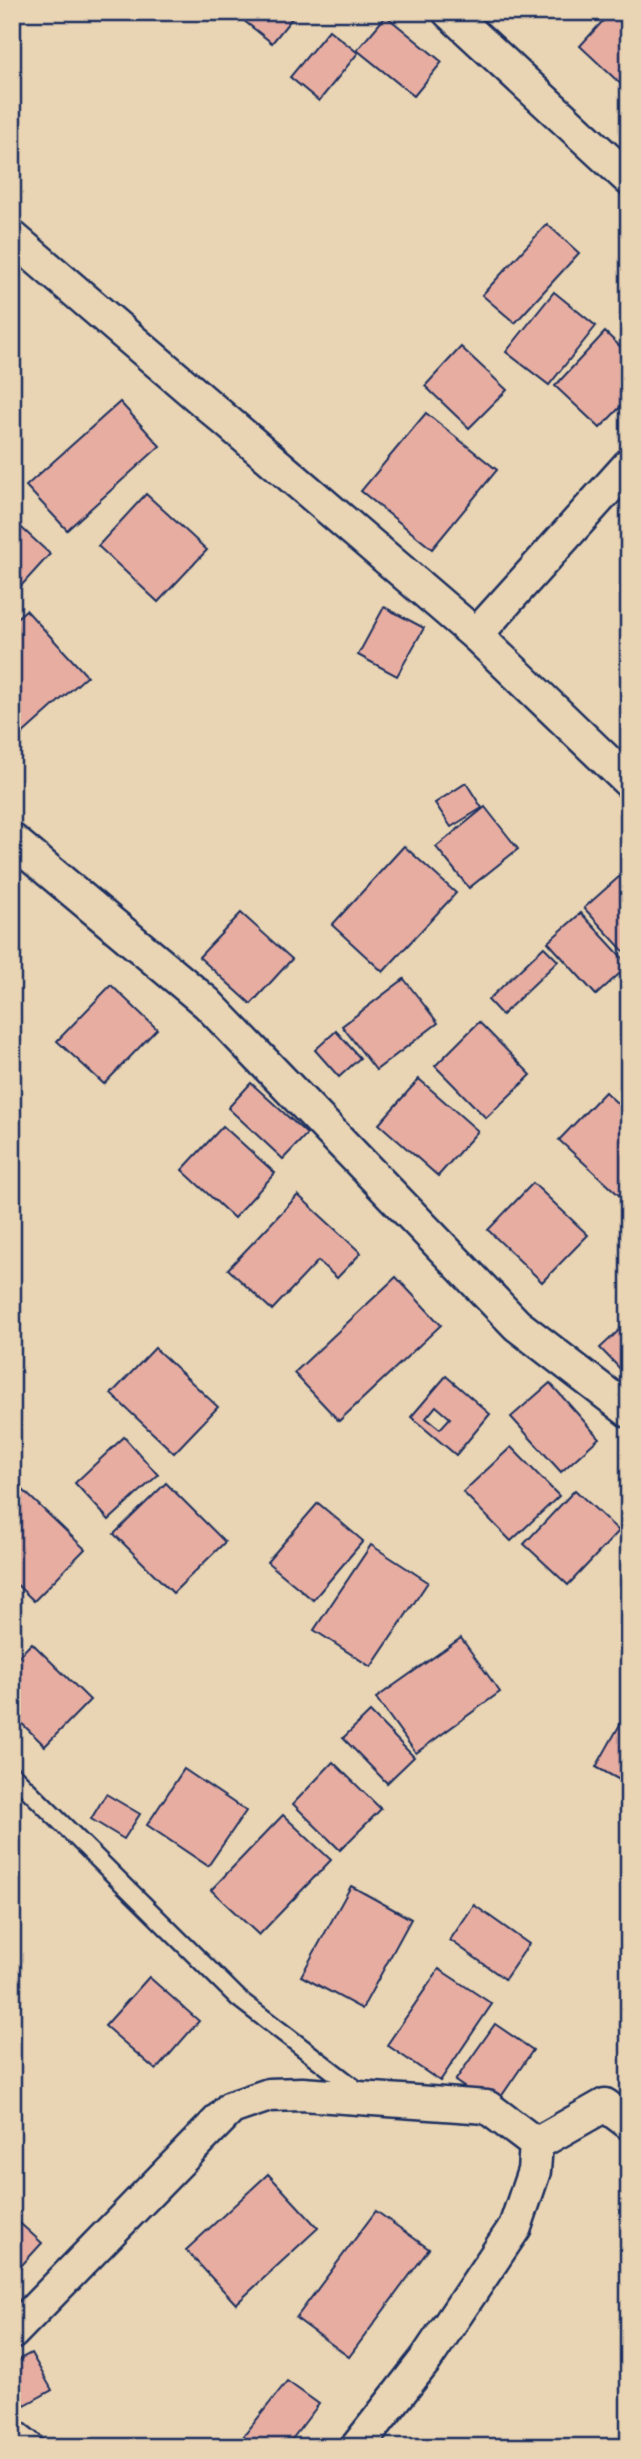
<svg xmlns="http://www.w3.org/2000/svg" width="641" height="2459" font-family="Mali,sans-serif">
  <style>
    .building { fill: #e7ada1; stroke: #1b2f5e; stroke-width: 2; fill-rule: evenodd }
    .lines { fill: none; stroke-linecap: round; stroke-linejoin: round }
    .service-casing { stroke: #1b2f5e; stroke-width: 21 }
    .minor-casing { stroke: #1b2f5e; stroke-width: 37 }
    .service { stroke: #e9d4b3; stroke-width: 16 }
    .minor { stroke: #e9d4b3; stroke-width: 32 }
  </style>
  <rect width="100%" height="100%" fill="#e9d4b3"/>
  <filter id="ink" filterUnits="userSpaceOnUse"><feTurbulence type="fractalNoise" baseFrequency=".0143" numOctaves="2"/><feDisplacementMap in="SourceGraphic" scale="14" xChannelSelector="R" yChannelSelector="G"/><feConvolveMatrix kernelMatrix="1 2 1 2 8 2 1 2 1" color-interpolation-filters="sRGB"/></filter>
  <g filter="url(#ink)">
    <!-- building -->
    <g class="building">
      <polygon points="233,12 297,12 272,43"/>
      <polygon points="611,12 629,12 627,90 580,46"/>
      <polygon points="386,16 442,62 414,96 357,50"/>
      <polygon points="329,30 358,53 319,101 290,77"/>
      <polygon points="547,224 579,253 515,323 482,295"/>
      <polygon points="554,292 596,326 549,385 506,352"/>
      <polygon points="605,332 629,355 629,398 600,428 555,386"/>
      <polygon points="461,347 507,390 469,428 425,386"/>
      <polygon points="120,402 160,446 67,530 26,486"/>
      <polygon points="426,413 497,470 432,549 361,491"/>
      <polygon points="146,494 207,550 158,602 98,546"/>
      <polygon points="12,519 50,554 12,596"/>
      <polygon points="384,607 424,628 397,676 358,655"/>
      <polygon points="26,610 87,676 12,743 12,622"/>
      <polygon points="466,783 482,808 451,827 435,803"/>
      <polygon points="485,807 518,849 469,888 436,847"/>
      <polygon points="404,846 456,893 383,972 332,925"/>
      <polygon points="629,868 629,957 584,908"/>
      <polygon points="241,913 292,959 251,1004 199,957"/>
      <polygon points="581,913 629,965 596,995 548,942"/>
      <polygon points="544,947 558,961 502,1015 488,1000"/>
      <polygon points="404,979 438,1023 376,1070 342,1026"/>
      <polygon points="111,985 157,1029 104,1084 57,1041"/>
      <polygon points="479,1022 531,1075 486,1118 435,1066"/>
      <polygon points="336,1031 360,1058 339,1077 315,1050"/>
      <polygon points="419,1079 478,1131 438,1176 379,1124"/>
      <polygon points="251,1083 307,1134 283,1159 228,1108"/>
      <polygon points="605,1092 629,1114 629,1188 621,1197 559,1140"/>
      <polygon points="223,1126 275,1173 234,1218 182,1170"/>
      <polygon points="533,1183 588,1235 542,1282 488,1230"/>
      <polygon points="298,1195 361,1253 337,1278 318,1261 272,1310 228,1269"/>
      <polygon points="396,1277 441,1325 339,1421 294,1373"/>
      <polygon points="629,1321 629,1378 600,1348"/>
      <polygon points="155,1348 218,1407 174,1453 111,1394"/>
      <path d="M446,1376L490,1414L456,1455L411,1417ZM436,1406L450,1418L440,1429L426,1418Z"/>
      <polygon points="550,1383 599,1438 561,1472 511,1417"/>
      <polygon points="124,1437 158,1475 109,1520 75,1483"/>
      <polygon points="511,1447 559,1496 511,1541 463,1492"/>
      <polygon points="166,1483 225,1542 173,1593 114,1534"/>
      <polygon points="23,1490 85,1549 34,1601 12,1580 12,1501"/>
      <polygon points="575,1490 619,1531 568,1585 524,1544"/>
      <polygon points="318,1503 363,1541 313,1600 267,1562"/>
      <polygon points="371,1545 428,1582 371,1667 314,1630"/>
      <polygon points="461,1638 500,1692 416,1753 376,1698"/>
      <polygon points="32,1643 90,1700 45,1746 12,1714 12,1663"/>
      <polygon points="370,1712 414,1757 387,1783 343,1738"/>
      <polygon points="627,1712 629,1713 629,1785 596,1767"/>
      <polygon points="333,1762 381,1809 340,1850 293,1804"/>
      <polygon points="184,1769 246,1811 208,1866 147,1825"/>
      <polygon points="106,1794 140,1814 124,1839 91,1819"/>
      <polygon points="283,1815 331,1860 259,1935 211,1890"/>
      <polygon points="351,1886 411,1919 362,2009 301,1976"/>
      <polygon points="474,1905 529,1944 505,1979 450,1940"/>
      <polygon points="439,1969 492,2004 440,2081 387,2045"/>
      <polygon points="149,1977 199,2021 156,2070 105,2026"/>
      <polygon points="495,2024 533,2050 494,2107 455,2081"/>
      <polygon points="268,2174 318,2228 236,2304 186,2250"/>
      <polygon points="376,2211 429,2249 349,2357 296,2318"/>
      <polygon points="12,2216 42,2243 12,2276"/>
      <polygon points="31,2353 52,2390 25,2405 12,2381 12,2363"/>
      <polygon points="287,2381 319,2404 286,2447 256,2447 243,2437"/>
    </g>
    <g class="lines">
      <!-- service casing -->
      <g class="service-casing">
        <polyline id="service" points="12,1774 239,1999 364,2095"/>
      </g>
      <!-- minor casing -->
      <g class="minor-casing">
        <g id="minor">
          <polyline points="449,12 629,179"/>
          <polyline points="12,237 476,635 629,782"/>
          <polyline points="476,635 629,465"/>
          <polyline points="12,840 207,1003 517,1325 629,1411"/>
          <polyline points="12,2333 231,2108 269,2095 302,2094 487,2107 536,2144 605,2105 629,2123"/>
          <polyline points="12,2435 27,2447"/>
          <polyline points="357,2447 426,2359 515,2227 534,2171 536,2144"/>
        </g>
      </g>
      <!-- service -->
      <use href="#service" class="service"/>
      <!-- minor -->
      <use href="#minor" class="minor"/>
    </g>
  </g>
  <!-- margin -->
  <rect width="641" height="2459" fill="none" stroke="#e9d4b3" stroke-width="42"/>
  <rect x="21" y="21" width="599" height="2417" fill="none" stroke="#1b2f5e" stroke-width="2.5" filter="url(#ink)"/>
</svg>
